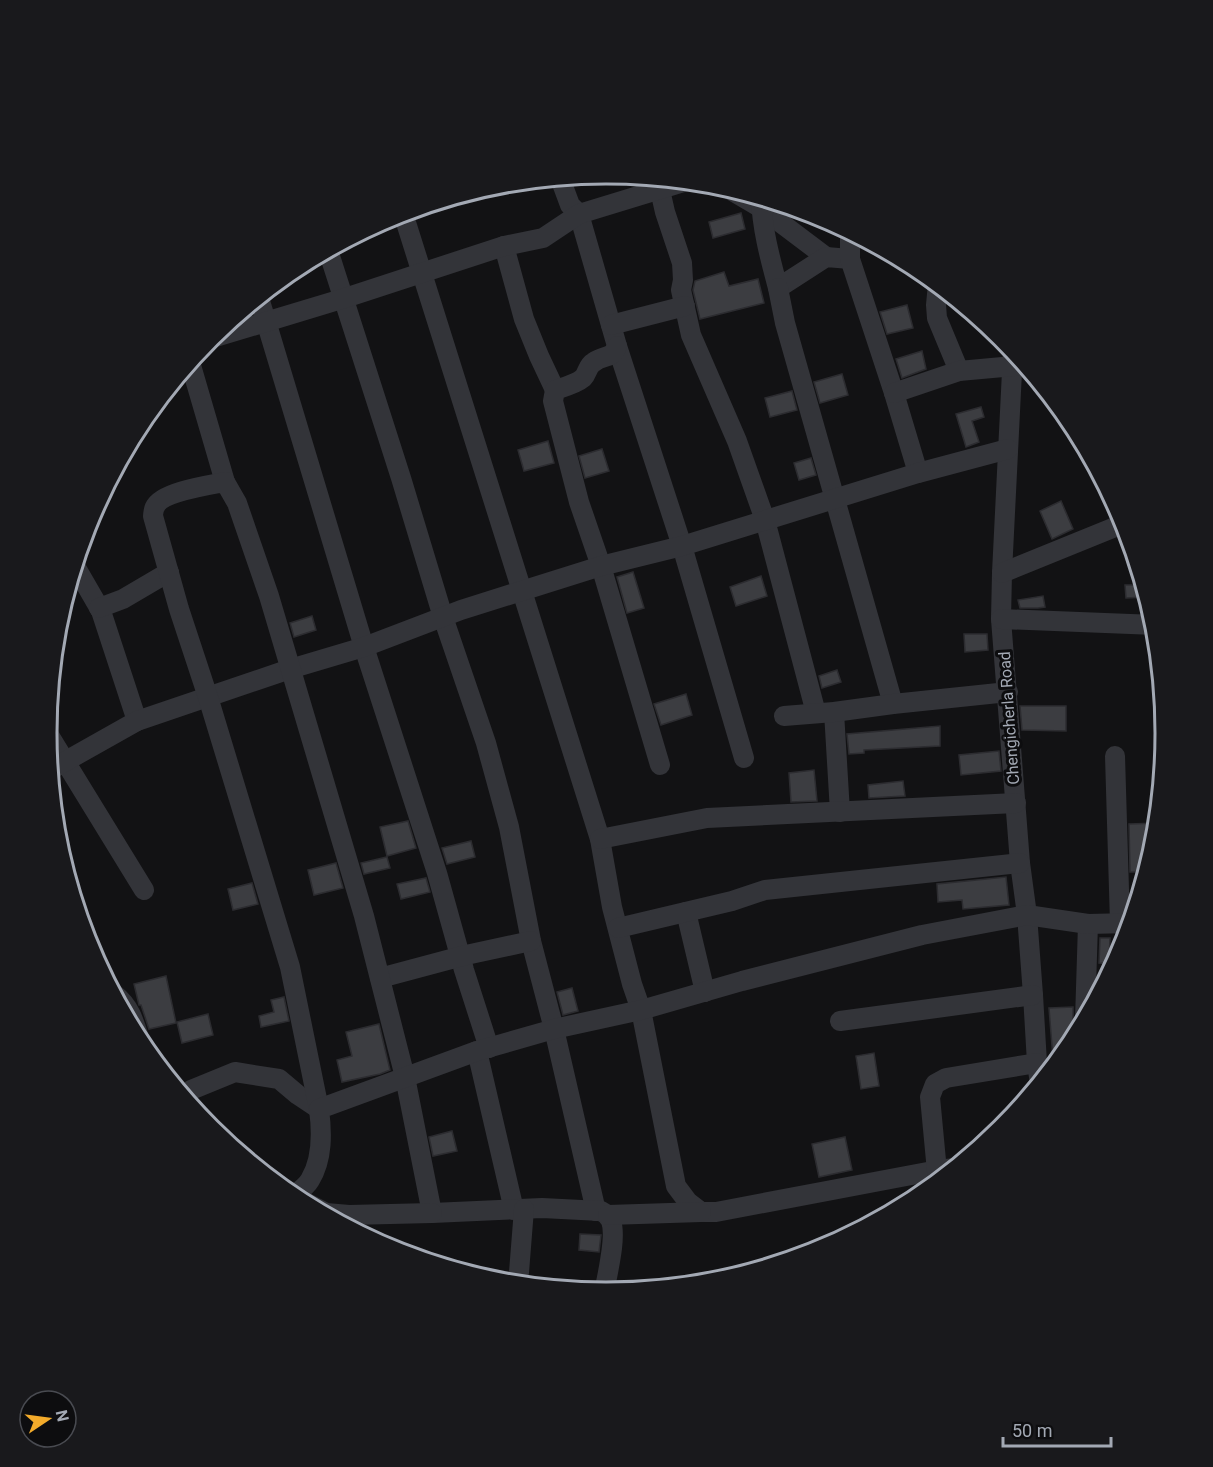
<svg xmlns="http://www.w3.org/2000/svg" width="1213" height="1467" font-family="Roboto,sans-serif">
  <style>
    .building { fill: #3c3d41; stroke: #2c2c30; stroke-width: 1.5 }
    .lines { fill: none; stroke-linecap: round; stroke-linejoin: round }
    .minor { stroke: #333439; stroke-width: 20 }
    .labels { text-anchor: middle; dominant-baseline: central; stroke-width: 6; stroke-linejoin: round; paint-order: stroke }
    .street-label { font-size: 16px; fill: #a3a9b4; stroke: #0d0d0f }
    .rim { fill: none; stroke: #a3a9b4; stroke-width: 3 }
  </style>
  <rect width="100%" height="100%" fill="#121214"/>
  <!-- building -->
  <g class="building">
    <polygon points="741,213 745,229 713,238 709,222"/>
    <polygon points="724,272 729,286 758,279 764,303 700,319 693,290 695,281"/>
    <polygon points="907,305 913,328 887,334 880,312"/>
    <polygon points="922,351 926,369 902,378 896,359"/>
    <polygon points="842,374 848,395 820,403 814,382"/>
    <polygon points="792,391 797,410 770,417 765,398"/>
    <polygon points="981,407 984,417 972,421 979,442 966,447 956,414"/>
    <polygon points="548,441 554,463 524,471 518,450"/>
    <polygon points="602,449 609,471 585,478 579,456"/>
    <polygon points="811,458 816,475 799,480 794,463"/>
    <polygon points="1061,501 1073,529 1052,539 1040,511"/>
    <polygon points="633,572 644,608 627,613 617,577"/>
    <polygon points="761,576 767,596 736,606 730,587"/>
    <polygon points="1125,585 1144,585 1147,597 1126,598"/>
    <polygon points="1043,596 1045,607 1038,608 1020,608 1018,600"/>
    <polygon points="312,616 316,630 294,637 290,623"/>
    <polygon points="964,634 987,634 988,650 965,652"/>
    <polygon points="837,670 841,682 822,688 819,676"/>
    <polygon points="686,694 692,715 661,725 654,704"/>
    <polygon points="1020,706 1066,706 1066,731 1022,730"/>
    <polygon points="940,726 940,746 864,750 864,753 849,754 847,734"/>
    <polygon points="999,751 1001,771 961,775 959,755"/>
    <polygon points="814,770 817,801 791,802 789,773"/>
    <polygon points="903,781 905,796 869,798 868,785"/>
    <polygon points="408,821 416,848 387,856 380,827"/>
    <polygon points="1158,823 1156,843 1147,872 1130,872 1129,824"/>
    <polygon points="471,841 475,857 447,864 442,848"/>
    <polygon points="387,857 390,868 364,874 361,863"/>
    <polygon points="336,863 343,888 314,895 308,870"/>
    <polygon points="1006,877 1009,905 963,909 962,900 938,902 937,884"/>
    <polygon points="426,878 430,892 401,899 397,884"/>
    <polygon points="252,883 258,904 233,910 228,889"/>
    <polygon points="1100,938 1110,938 1109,964 1099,963"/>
    <polygon points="166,976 176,1023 149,1029 141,1005 139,1005 134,984"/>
    <polygon points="572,988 578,1011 563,1015 557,992"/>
    <polygon points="284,997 289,1021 261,1027 259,1016 274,1012 271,1000"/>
    <polygon points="1073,1007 1073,1020 1076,1028 1077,1036 1072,1045 1061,1058 1053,1059 1049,1008"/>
    <polygon points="208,1014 213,1035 182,1043 177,1022"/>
    <polygon points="379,1024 390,1070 380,1074 342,1082 337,1060 352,1056 346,1032"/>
    <polygon points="874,1053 879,1086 861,1089 856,1056"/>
    <polygon points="452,1131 457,1151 433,1156 429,1137"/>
    <polygon points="845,1137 852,1170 819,1177 812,1144"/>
    <polygon points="580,1234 601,1235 599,1252 579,1250"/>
  </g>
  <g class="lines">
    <!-- minor -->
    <g class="minor">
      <polyline points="560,178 570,205 579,214 617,346 682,546 744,758"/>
      <polyline points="727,188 761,208 826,257"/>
      <polyline points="660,190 665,212 682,263 683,280 681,290 691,335 737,441 765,520 816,713"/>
      <path d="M761,198C762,229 770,258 778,288L826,257L850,259"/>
      <polyline points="403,213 600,839 612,907 632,984 641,1010 676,1186 688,1202 701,1212 716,1212 938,1170 955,1168"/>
      <polyline points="850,232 850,259 894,393 918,473"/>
      <polyline points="504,246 524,319 539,356 555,390"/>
      <polyline points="328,250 401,478 443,617 486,743 509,827 531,941 554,1029 596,1211"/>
      <polyline points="938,284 936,305 937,318 959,371"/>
      <polyline points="778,288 785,323 893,704"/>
      <polyline points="259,298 364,647 437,873 464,970 489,1048"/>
      <polyline points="611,325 685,306"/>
      <polyline points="209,339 345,298 504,246 543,238 579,214 687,181"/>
      <path d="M617,346C613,359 603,355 594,362C587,366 588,373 583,378C576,384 564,387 555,390L553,401L579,502L601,566L660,765"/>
      <polyline points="1013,351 1002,573 1001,619 1020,863 1027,915 1033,995 1037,1063 1040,1084"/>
      <polyline points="190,362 225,482"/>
      <polyline points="894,393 959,371 1025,365"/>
      <polyline points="75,566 101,611 137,721"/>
      <polyline points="1002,573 1125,523"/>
      <polyline points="99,608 123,599 169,572"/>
      <polyline points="1001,619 1156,625"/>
      <polyline points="834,712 840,812"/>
      <polyline points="784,716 834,712 893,704 1008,692"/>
      <polyline points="47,732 144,890"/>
      <polyline points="1115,756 1120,923"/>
      <polyline points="50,770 137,721 290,669 364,647 461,610 601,566 682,546 918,473 1008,449"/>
      <polyline points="600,839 707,818 1016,803"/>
      <polyline points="686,912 705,992"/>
      <polyline points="618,928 732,901 765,890 1020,863"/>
      <polyline points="380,978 466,955 531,941"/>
      <path d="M114,994C132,1008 135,1025 141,1045"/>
      <polyline points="1085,1020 1088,924"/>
      <polyline points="840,1021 1033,995"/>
      <polyline points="477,1051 514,1210"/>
      <polyline points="184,1097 191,1090 235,1072 279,1079 298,1095 319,1109"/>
      <path d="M319,1109L290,967L208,697L179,609L153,516C153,515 154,507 155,507C161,492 210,485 225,482L237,503L269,596L364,916L405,1077L432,1213L542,1208L601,1211C605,1213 609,1216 611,1221C617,1237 607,1275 604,1293"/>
      <polyline points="938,1182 930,1097 935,1084 946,1078 1037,1063"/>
      <polyline points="293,1196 326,1213 349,1215 432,1213"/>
      <path d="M292,1197C298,1192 306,1187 310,1180C323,1159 322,1132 319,1109L477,1051L554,1029L641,1010L742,981L922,935L1027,915L1088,924L1131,923"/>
      <polyline points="608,1215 701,1212"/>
      <polyline points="518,1285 524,1209"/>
    </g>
  </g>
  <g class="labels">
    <!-- street labels -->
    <g class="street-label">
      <text transform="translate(1009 718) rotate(-94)">Chengicherla Road</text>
    </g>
  </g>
  <!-- crop -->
  <path d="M0 0H1213V1467H0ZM57 733a549 549 0 1 1 1098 0a549 549 0 1 1-1098 0Z" fill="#19191c" fill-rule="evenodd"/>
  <path class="rim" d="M57 733a549 549 0 1 1 1098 0a549 549 0 1 1-1098 0Z"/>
  <!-- north arrow -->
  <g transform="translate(48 1419) rotate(77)"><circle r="28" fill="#0d0d0f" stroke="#494b51" stroke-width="1.5"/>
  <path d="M0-4.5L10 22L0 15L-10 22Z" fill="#f3ab2b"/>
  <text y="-9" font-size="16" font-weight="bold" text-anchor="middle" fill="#a3a9b4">N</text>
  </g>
  <!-- scale -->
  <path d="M1003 1437v9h108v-9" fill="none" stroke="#a3a9b4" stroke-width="3"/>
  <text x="1012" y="1437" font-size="18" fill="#a3a9b4" stroke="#0d0d0f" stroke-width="4.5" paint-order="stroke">50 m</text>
</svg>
